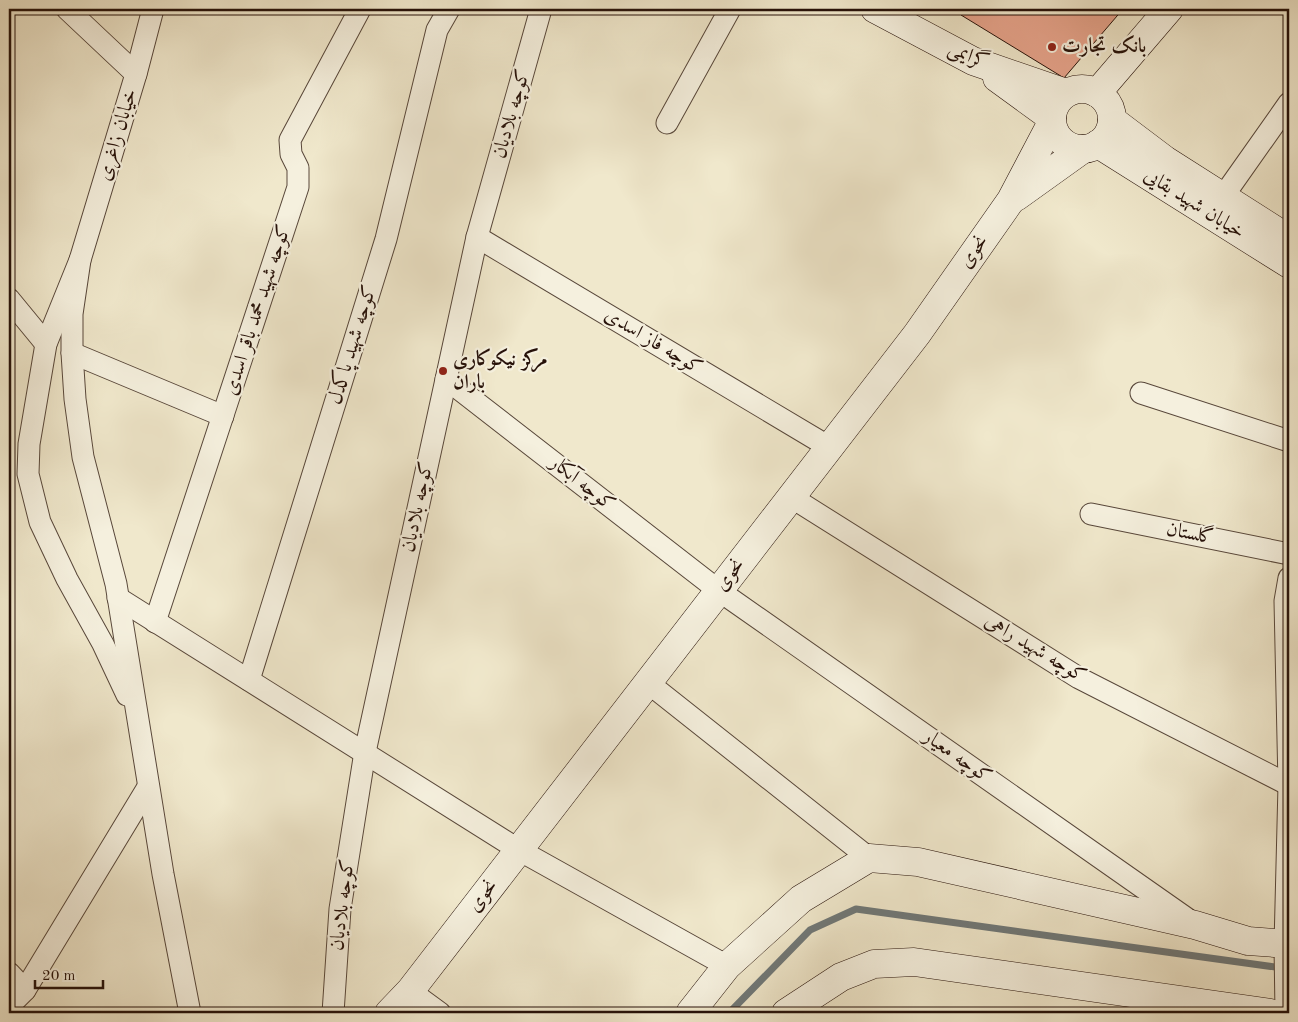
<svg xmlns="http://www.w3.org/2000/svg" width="1298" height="1022" font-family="'Old Standard TT',Amiri,serif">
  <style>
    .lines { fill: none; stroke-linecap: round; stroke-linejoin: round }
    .stream { stroke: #6f7878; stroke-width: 7 }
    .building { fill: #e7a48c; stroke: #261109 }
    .street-casing { stroke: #58473a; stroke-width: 23 }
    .secondary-casing { stroke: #261109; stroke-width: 29 }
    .street { stroke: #f5f0de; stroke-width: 21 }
    .secondary { stroke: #f5f0de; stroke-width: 28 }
    .poi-dot { fill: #8f2418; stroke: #f5f0de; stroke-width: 2 }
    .labels { text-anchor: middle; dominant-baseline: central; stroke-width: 4.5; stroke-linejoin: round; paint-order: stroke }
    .poi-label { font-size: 20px; font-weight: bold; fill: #261109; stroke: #f5f0de; text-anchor: start }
    .street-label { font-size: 20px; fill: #261109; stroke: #f5f0de }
  </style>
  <rect width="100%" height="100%" fill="#f0e8cc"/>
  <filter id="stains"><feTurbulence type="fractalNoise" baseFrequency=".004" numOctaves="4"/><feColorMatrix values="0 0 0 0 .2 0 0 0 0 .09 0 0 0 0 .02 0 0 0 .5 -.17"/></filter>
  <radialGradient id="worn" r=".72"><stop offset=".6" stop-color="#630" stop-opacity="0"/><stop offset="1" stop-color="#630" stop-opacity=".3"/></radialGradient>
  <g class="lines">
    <!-- stream -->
    <polyline class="stream" points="729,1013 810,930 856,909 1282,968"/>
  </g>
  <!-- building -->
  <polygon class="building" points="966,9 1123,9 1064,78 961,15"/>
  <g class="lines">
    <!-- street casing -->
    <g class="street-casing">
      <g id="street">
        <polyline points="67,9 136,74"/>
        <polyline points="667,123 730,9"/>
        <polyline points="1222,198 1289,103"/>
        <polyline points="477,237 829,447"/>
        <polyline points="80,260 72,314 72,353 75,399 83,457 116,584 163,874 190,1013"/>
        <polyline points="9,299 46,344"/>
        <polyline points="72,353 223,416"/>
        <polyline points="446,379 718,590 1189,920"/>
        <polyline points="1141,393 1289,441"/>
        <polyline points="791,497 1079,678 1289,785"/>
        <polyline points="1091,514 1289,554"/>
        <polyline points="118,598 519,850 727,966"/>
        <polyline points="155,622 298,187 298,168 291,154 290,140 360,9"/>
        <polyline points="249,680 386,239 437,30 449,9"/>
        <polyline points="647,682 869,858"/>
        <polyline points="127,695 103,644 67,579 40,522 28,474 29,444 46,344 80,260 136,74 153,9"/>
        <polyline points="9,973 25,990"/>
        <polyline points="410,991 440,1013"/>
        <polyline points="9,1006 25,990 148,787"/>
        <polyline points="333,1013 340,909 365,752 477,237 541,9"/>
        <polyline points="1286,1013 1285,945 1289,785 1285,601 1289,578"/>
      </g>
    </g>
    <!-- secondary casing -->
    <g class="secondary-casing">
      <g id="secondary">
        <polyline points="875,9 973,61 1066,93"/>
        <polyline points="997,78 1052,118"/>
        <circle cx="1082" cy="119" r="30"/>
        <polyline points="1097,93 1169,9"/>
        <polyline points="1112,120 1165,160 1289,239"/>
        <polyline points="1098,144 1289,264"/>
        <polyline points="1016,197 1083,149"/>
        <polyline points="389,1013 410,991 917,334 1011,200 1051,124"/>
        <polyline points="690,1013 727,966 801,899 869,858 918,862 1195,925 1248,941 1289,944"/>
        <polyline points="786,1013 841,977 874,964 914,962 1271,1013"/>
      </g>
    </g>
    <!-- street -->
    <use href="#street" class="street"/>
    <!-- secondary -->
    <use href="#secondary" class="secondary"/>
  </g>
  <!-- markers -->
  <g class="poi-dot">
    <circle cx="1052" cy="47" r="5"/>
    <circle cx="443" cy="371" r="5"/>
  </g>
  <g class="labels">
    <!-- poi labels -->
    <g class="poi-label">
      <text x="1062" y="47">بانک تجارت</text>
      <text x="453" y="360">مرکز نیکوکاری<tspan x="453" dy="23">باران</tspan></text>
    </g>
    <!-- street labels -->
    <g class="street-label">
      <text transform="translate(968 56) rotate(24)">گرایمی</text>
      <text transform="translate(512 114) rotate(-74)">کوچه بلادیان</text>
      <text transform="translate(118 135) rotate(-73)">خیابان زاغری</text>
      <text transform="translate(1194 204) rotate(32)">خیابان شهید بقایی</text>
      <text transform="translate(974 252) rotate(-55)">نحوی</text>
      <text transform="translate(258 310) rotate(-72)">کوچه شهید محمد باقر اسدی</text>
      <text transform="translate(653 342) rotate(31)">کوچه فاز اسدی</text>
      <text transform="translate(353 345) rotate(-73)">کوچه شهید پاکدل</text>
      <text transform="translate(582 484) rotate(38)">کوچه آبکار</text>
      <text transform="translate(418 507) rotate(-78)">کوچه بلادیان</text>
      <text transform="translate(1190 534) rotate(11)">گلستان</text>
      <text transform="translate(730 575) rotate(-52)">نحوی</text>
      <text transform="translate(1035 649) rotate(31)">کوچه شهید راهی</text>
      <text transform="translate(957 757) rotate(35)">کوچه معیار</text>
      <text transform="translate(483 896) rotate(-52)">نحوی</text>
      <text transform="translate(343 905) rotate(-83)">کوچه بلادیان</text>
    </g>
  </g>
  <!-- margin -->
  <rect width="1298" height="1022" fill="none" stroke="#f0e8cc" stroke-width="30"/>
  <rect x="10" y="10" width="1278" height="1002" fill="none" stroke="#261109" stroke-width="2.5"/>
  <rect x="15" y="15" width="1268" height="992" fill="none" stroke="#261109"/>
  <!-- scale -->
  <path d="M35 980v8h68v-8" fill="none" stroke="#261109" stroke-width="2.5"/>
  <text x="42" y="980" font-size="15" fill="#261109" stroke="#f5f0de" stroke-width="4" paint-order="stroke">20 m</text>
  <rect width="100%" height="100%" filter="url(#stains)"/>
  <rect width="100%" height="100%" fill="url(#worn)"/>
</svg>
